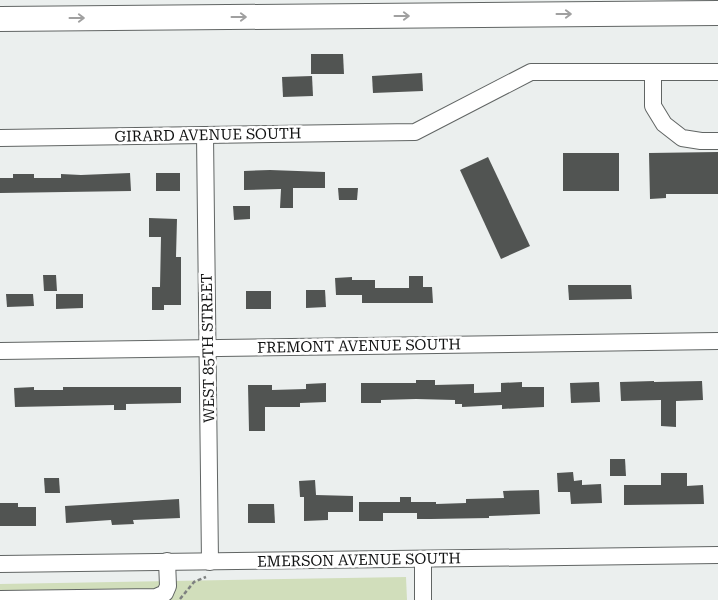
<svg xmlns="http://www.w3.org/2000/svg" width="718" height="600" font-family="'Roboto Serif',serif">
  <style>
    .green { fill: #d1debb }
    .building { fill: #515452 }
    .lines { fill: none; stroke-linecap: round; stroke-linejoin: round }
    .minor-casing { stroke: #616564; stroke-width: 18 }
    .highway-casing { stroke: #616564; stroke-width: 26 }
    .path { stroke: #7e8180; stroke-width: 2.5; stroke-dasharray: 4 2.5; stroke-linecap: butt }
    .minor { stroke: #fff; stroke-width: 16 }
    .highway { stroke: #fff; stroke-width: 24 }
    .oneway { stroke: #a0a0a0 }
    .labels { text-anchor: middle; dominant-baseline: central; stroke-width: 5; stroke-linejoin: round; paint-order: stroke }
    .street-label { font-size: 15px; fill: #111212; stroke: #fff }
  </style>
  <rect width="100%" height="100%" fill="#ebefee"/>
  <!-- green -->
  <polygon class="green" points="406,577 407,600 0,600 0,584"/>
  <!-- building -->
  <g class="building">
    <polygon points="311,54 343,54 344,74 311,74"/>
    <polygon points="422,73 423,91 373,93 372,76"/>
    <polygon points="312,76 313,96 283,97 282,77"/>
    <polygon points="718,152 718,194 666,194 666,198 650,199 649,153"/>
    <rect x="563" y="153" width="56" height="38"/>
    <polygon points="488,157 530,246 501,259 460,170"/>
    <polygon points="270,170 325,172 325,188 293,188 293,208 280,208 281,189 244,190 244,171"/>
    <polygon points="130,173 131,191 0,193 0,178 13,178 13,174 34,174 34,178 61,178 61,174 81,175"/>
    <rect x="156" y="173" width="24" height="18"/>
    <polygon points="338,188 358,188 357,200 339,200"/>
    <polygon points="233,206 250,206 250,219 234,220"/>
    <polygon points="149,218 177,219 176,257 181,257 181,305 164,305 164,310 152,310 152,287 160,287 161,237 149,237"/>
    <polygon points="43,275 56,275 57,291 44,291"/>
    <polygon points="409,276 423,276 423,287 432,287 433,303 362,303 362,295 336,295 335,278 352,277 352,280 375,280 375,288 409,288"/>
    <polygon points="568,285 631,285 632,299 569,300"/>
    <polygon points="306,290 325,290 326,307 306,308"/>
    <rect x="246" y="291" width="25" height="18"/>
    <polygon points="6,294 33,294 34,306 7,307"/>
    <polygon points="56,294 83,294 83,308 56,309"/>
    <polygon points="416,380 435,380 435,385 474,384 474,393 501,392 501,383 522,382 522,387 544,387 544,407 502,409 502,405 462,407 462,404 455,404 455,400 416,399 381,400 381,403 361,403 361,383 416,383"/>
    <polygon points="654,381 654,382 702,381 703,400 676,401 676,427 661,426 661,400 621,401 620,382"/>
    <polygon points="599,382 600,402 571,403 570,383"/>
    <polygon points="326,383 326,402 300,403 300,407 265,407 265,431 249,431 248,385 272,385 272,390 306,389 306,384"/>
    <polygon points="34,387 34,390 63,390 63,387 181,387 181,403 126,404 126,410 114,410 114,405 15,407 14,388"/>
    <polygon points="610,459 625,459 626,476 610,476"/>
    <polygon points="573,472 574,481 582,480 582,485 601,484 602,503 571,504 570,492 558,492 557,473"/>
    <polygon points="661,473 687,473 687,486 703,485 704,504 624,505 624,485 661,485"/>
    <polygon points="44,478 59,478 60,493 45,493"/>
    <polygon points="315,480 316,495 353,496 353,512 328,512 328,520 304,521 304,497 300,497 299,481"/>
    <polygon points="539,490 540,514 489,516 489,518 431,519 417,519 417,513 383,513 383,521 359,521 359,502 400,502 400,497 411,497 411,502 436,502 436,504 466,503 466,499 504,498 503,491"/>
    <polygon points="179,499 180,518 133,520 134,524 112,525 111,520 66,523 65,506"/>
    <polygon points="0,503 18,503 18,507 36,507 36,526 0,526"/>
    <polygon points="248,504 274,504 275,523 248,523"/>
  </g>
  <g class="lines">
    <!-- minor casing -->
    <g class="minor-casing">
      <g id="minor">
        <polyline points="653,72 653,106 664,124 682,138 701,141 718,141"/>
        <polyline points="205,135 210,562"/>
        <polyline points="0,138 415,132 531,72 718,72"/>
        <polyline points="0,351 718,341"/>
        <polyline points="423,559 423,600"/>
        <polyline points="0,564 718,555"/>
        <polyline points="0,599 156,597 165,593 168,586 167,561"/>
      </g>
    </g>
    <!-- highway casing -->
    <g class="highway-casing">
      <polyline id="highway" points="0,19 718,13"/>
    </g>
    <!-- path -->
    <polyline class="path" points="180,599 194,582 206,577"/>
    <!-- minor -->
    <use href="#minor" class="minor"/>
    <!-- highway -->
    <use href="#highway" class="highway"/>
  </g>
  <!-- one-way arrows -->
  <defs><path id="oneway-shaft" d="M-6 0H5M1.5-3L5.5 0L1.5 3" fill="none" stroke-width="1.6" stroke-linecap="round" stroke-linejoin="round" transform="scale(1.25)"/></defs>
  <g class="oneway">
    <use href="#oneway-shaft" transform="translate(564 14)"/>
    <use href="#oneway-shaft" transform="translate(402 16)"/>
    <use href="#oneway-shaft" transform="translate(239 17)"/>
    <use href="#oneway-shaft" transform="translate(77 18)"/>
  </g>
  <g class="labels">
    <!-- street labels -->
    <g class="street-label">
      <text transform="translate(208 135) rotate(-1)">GIRARD AVENUE SOUTH</text>
      <text transform="translate(359 346) rotate(-1)">FREMONT AVENUE SOUTH</text>
      <text transform="translate(208 348) rotate(-91)">WEST 85TH STREET</text>
      <text transform="translate(359 560) rotate(-1)">EMERSON AVENUE SOUTH</text>
    </g>
  </g>
</svg>
